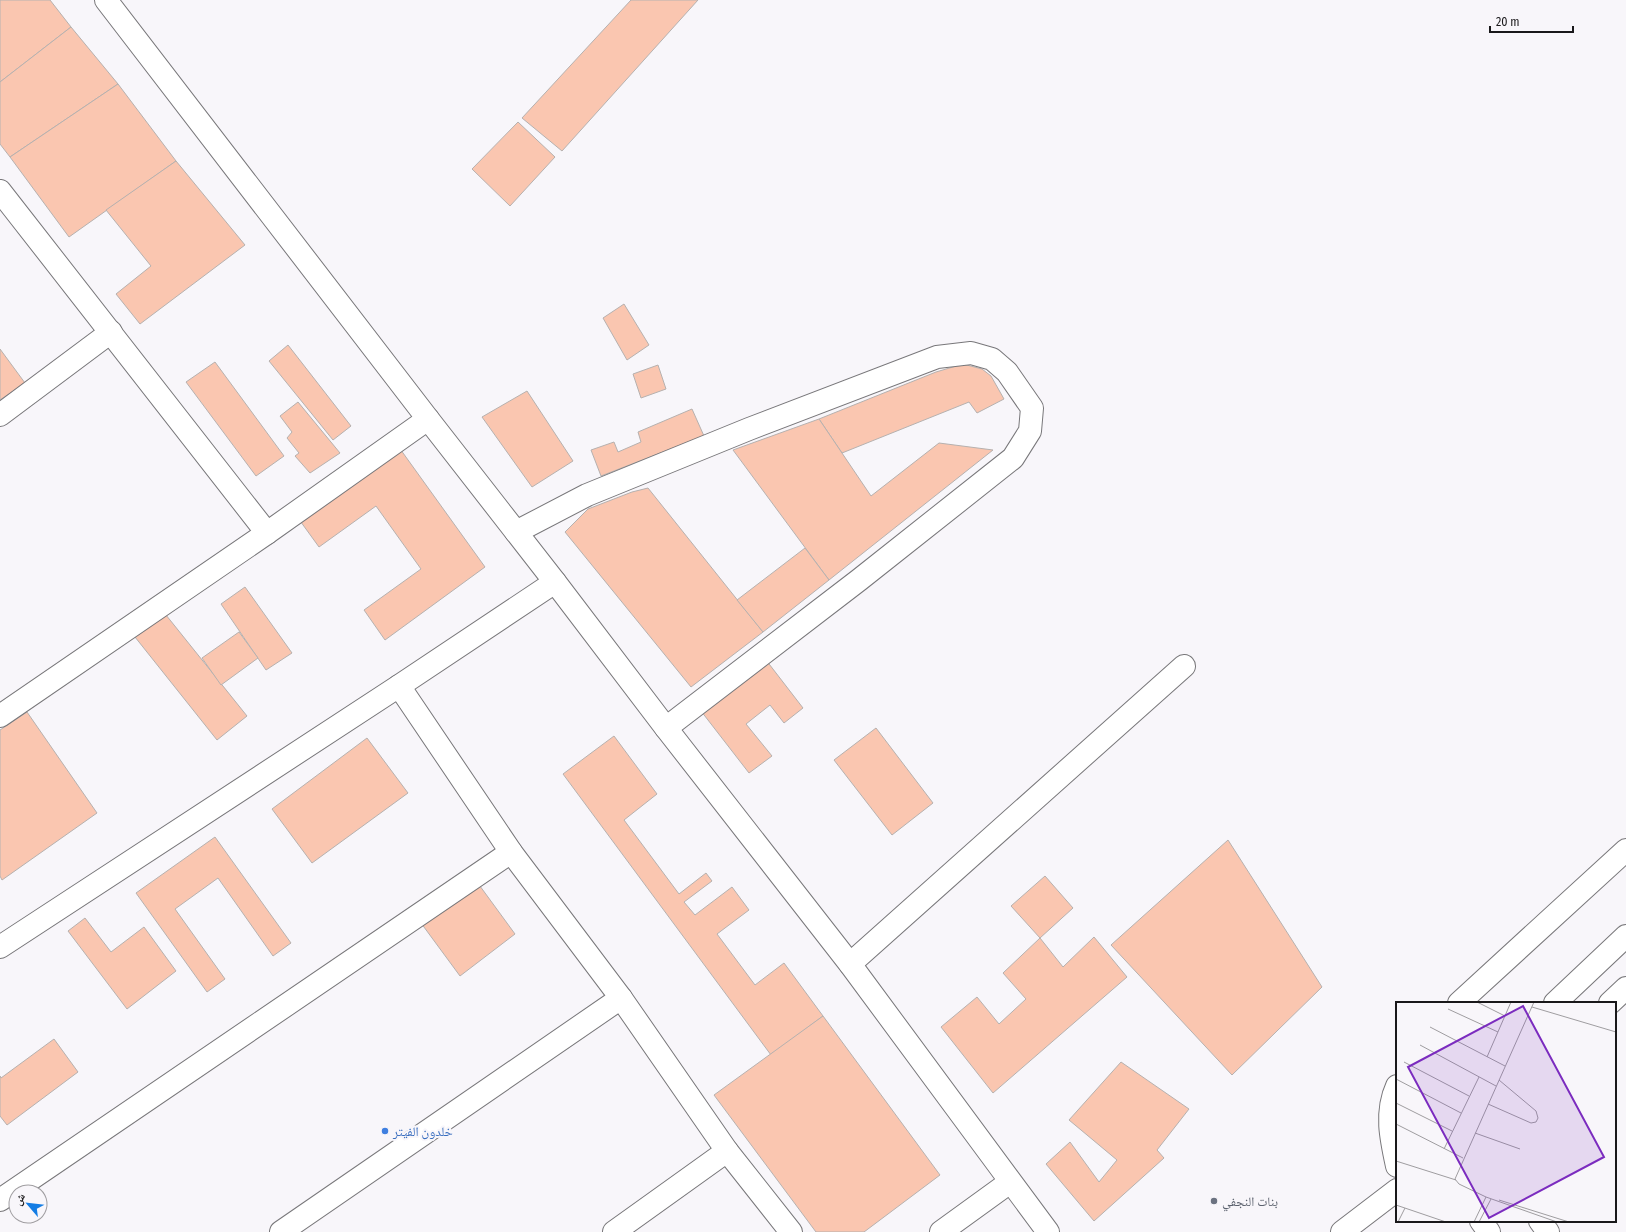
<svg xmlns="http://www.w3.org/2000/svg" width="1626" height="1232" font-family="'Fira Sans Condensed','Noto Naskh Arabic',sans-serif">
  <style>
    .building { fill: #fac6b0; stroke: #b6b1af }
    .lines { fill: none; stroke-linecap: round; stroke-linejoin: round }
    .minor-casing { stroke: #78777a; stroke-width: 24 }
    .major-casing { stroke: #78777a; stroke-width: 24 }
    .minor { stroke: #fff; stroke-width: 22 }
    .major { stroke: #fff; stroke-width: 22 }
    .shop-dot { fill: #3f7fe0; stroke: #f8f6fa; stroke-width: 1.5 }
    .worship-dot { fill: #6b7280; stroke: #f8f6fa; stroke-width: 1.5 }
    .labels { text-anchor: middle; dominant-baseline: central; stroke-width: 4; stroke-linejoin: round; paint-order: stroke }
    .shop-label { font-size: 13px; fill: #366cbe; stroke: #f8f6fa; text-anchor: start }
    .worship-label { font-size: 13px; fill: #5b616d; stroke: #f8f6fa; text-anchor: start }
    .inset-road { fill: none; stroke: #9f9da0; stroke-width: 1 }
    .view { fill: #7b2cbf; fill-opacity: 0.15; stroke: #7b2cbf; stroke-width: 2 }
    .inset-edge { fill: none; stroke: #19181a; stroke-width: 2 }
  </style>
  <rect width="100%" height="100%" fill="#f8f6fa"/>
  <!-- building -->
  <g class="building">
    <polygon points="0,0 50,0 71,27 0,82"/>
    <polygon points="631,0 698,0 562,151 522,118"/>
    <polygon points="71,27 118,84 10,157 0,144 0,82"/>
    <polygon points="118,84 176,161 69,237 10,157"/>
    <polygon points="518,122 555,157 510,206 472,169"/>
    <polygon points="176,161 245,245 140,324 116,294 151,266 106,210"/>
    <polygon points="624,304 649,345 627,360 603,318"/>
    <polygon points="288,345 351,426 333,440 269,361"/>
    <polygon points="0,349 25,383 0,400"/>
    <polygon points="215,362 284,456 256,476 186,382"/>
    <polygon points="963,364 982,369 991,376 1004,399 977,413 969,402 842,453 819,419 936,372"/>
    <polygon points="658,365 666,389 641,398 633,374"/>
    <polygon points="527,391 573,461 532,487 482,417"/>
    <polygon points="298,402 340,453 310,473 295,456 299,453 287,438 292,432 280,416"/>
    <polygon points="692,409 704,436 601,476 591,450 614,442 618,452 641,442 638,432"/>
    <polygon points="819,419 871,496 939,443 993,450 829,580 733,450"/>
    <polygon points="398,446 485,567 385,640 364,610 421,569 376,506 319,547 298,518"/>
    <polygon points="648,488 763,632 691,687 565,532 588,509 632,492"/>
    <polygon points="805,548 829,580 763,632 737,600"/>
    <polygon points="245,587 292,653 266,670 221,604"/>
    <polygon points="166,615 247,716 217,740 135,637"/>
    <polygon points="239,632 258,658 221,685 202,658"/>
    <polygon points="766,660 803,708 784,723 770,705 746,724 772,756 749,773 701,711"/>
    <polygon points="27,712 97,813 2,880 0,876 0,730"/>
    <polygon points="876,728 933,803 892,835 834,760"/>
    <polygon points="614,736 657,794 624,820 679,894 706,873 712,881 684,902 695,915 732,887 749,910 717,934 755,985 784,963 823,1016 771,1055 563,774"/>
    <polygon points="367,738 408,793 312,863 272,809"/>
    <polygon points="215,837 291,943 273,956 218,878 175,909 225,979 207,992 136,893"/>
    <polygon points="1228,840 1322,987 1232,1075 1111,945"/>
    <polygon points="1045,876 1073,908 1040,938 1011,906"/>
    <polygon points="477,882 515,934 460,976 421,923"/>
    <polygon points="85,918 111,952 144,927 176,971 127,1009 68,931"/>
    <polygon points="1094,937 1127,977 993,1093 941,1027 977,997 999,1024 1026,999 1003,973 1040,938 1063,967"/>
    <polygon points="823,1016 940,1175 864,1232 816,1232 714,1095"/>
    <polygon points="54,1039 78,1072 7,1125 0,1116 0,1076 1,1078"/>
    <polygon points="1121,1062 1189,1109 1157,1150 1164,1158 1094,1221 1046,1164 1070,1142 1099,1182 1117,1160 1069,1120"/>
  </g>
  <g class="lines">
    <!-- minor casing -->
    <g class="minor-casing">
      <g id="minor">
        <polyline points="0,191 267,533"/>
        <polyline points="0,415 111,332"/>
        <polyline points="516,532 587,495 749,429 937,357 971,353 992,359 1007,372 1032,408 1030,431 1013,458 859,580 666,728"/>
        <polyline points="399,686 511,852 621,998 727,1151 791,1232"/>
        <polyline points="0,716 267,533 428,419"/>
        <polyline points="0,947 399,686 555,582"/>
        <polyline points="850,964 1184,666"/>
        <polyline points="1459,1003 1626,850"/>
        <path d="M1397,1086C1385,1112 1391,1139 1397,1166"/>
        <polyline points="0,1200 511,852"/>
        <polyline points="1481,1221 1489,1232"/>
        <polyline points="1540,1221 1548,1232"/>
        <polyline points="281,1232 621,998"/>
        <polyline points="614,1232 727,1151"/>
        <polyline points="941,1232 1010,1182"/>
      </g>
    </g>
    <!-- major casing -->
    <g class="major-casing">
      <g id="major">
        <polyline points="106,0 428,419 555,582 666,728 850,964 1048,1232"/>
        <polyline points="1555,1003 1626,936"/>
        <polyline points="1610,1003 1626,988"/>
        <polyline points="1342,1232 1397,1190"/>
      </g>
    </g>
    <!-- minor -->
    <use href="#minor" class="minor"/>
    <!-- major -->
    <use href="#major" class="major"/>
  </g>
  <!-- markers -->
  <circle class="shop-dot" cx="385" cy="1131" r="4"/>
  <circle class="worship-dot" cx="1214" cy="1201" r="4"/>
  <g class="labels">
    <!-- shop labels -->
    <g class="shop-label">
      <text x="393" y="1131">خلدون الفيتر</text>
    </g>
    <!-- worship labels -->
    <g class="worship-label">
      <text x="1222" y="1201">بنات النجفي</text>
    </g>
  </g>
  <!-- overview -->
  <g transform="translate(1396 1002)">
    <rect width="220" height="220" fill="#f8f6fa"/>
    <path class="inset-road" d="M81,0L109,14M138,0L59,177L63,182L90,195L161,220M136,5L220,30M52,7L102,30M34,25L109,64M24,43L100,84M91,55L115,0M8,60L73,94M0,77L65,111M0,101L56,129M92,102L135,121L140,120L142,116L140,109L103,78M0,122L67,156M79,131L124,147M48,147L83,75M0,159L60,178M103,198L173,220M0,203L50,220M2,220L9,206M78,220L90,195M83,220L95,197"/>
    <path class="view" d="M127,4L208,155L93,216L12,65Z"/>
    <rect width="220" height="220" class="inset-edge"/>
  </g>
  <!-- north arrow -->
  <g transform="translate(28 1204) rotate(298)"><circle r="19" fill="#f8f6fa" stroke="#9f9da0"/>
  <path d="M0-3L7 15L0 10L-7 15Z" fill="#147de4"/>
  <text y="-6" font-size="11" font-weight="bold" text-anchor="middle" fill="#19181a">ش</text>
  </g>
  <!-- scale -->
  <path d="M1490 26v6h83v-6" fill="none" stroke="#19181a" stroke-width="2"/>
  <text x="1496" y="26" font-size="12" fill="#19181a" stroke="#f8f6fa" stroke-width="3" paint-order="stroke">20 m</text>
</svg>
